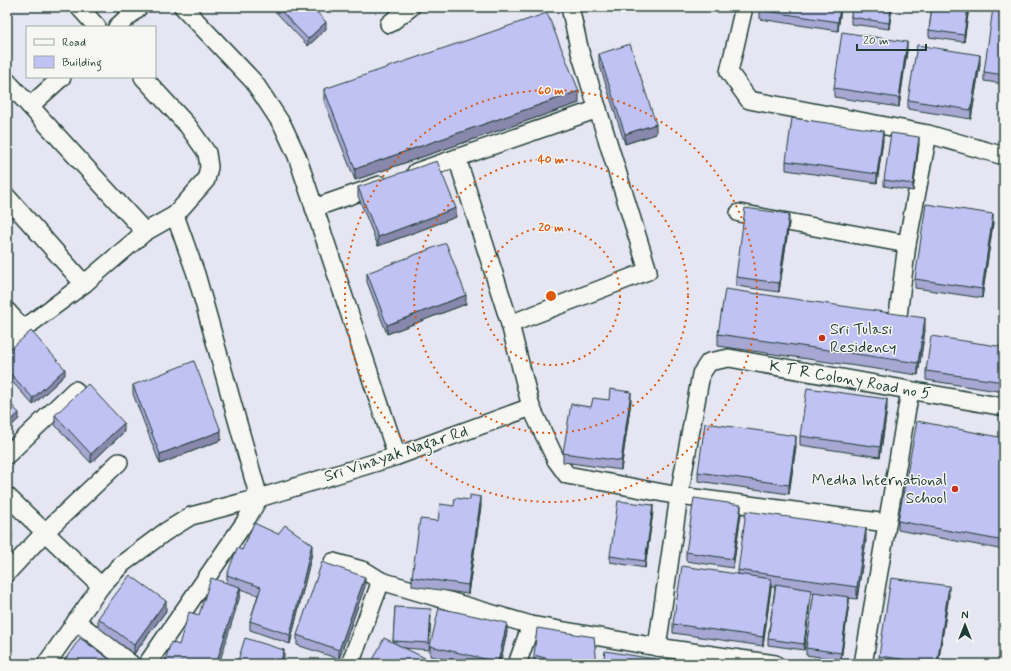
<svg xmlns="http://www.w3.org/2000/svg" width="1011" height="671" font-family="Mynerve,sans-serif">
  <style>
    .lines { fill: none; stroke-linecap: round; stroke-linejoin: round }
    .street-casing { stroke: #1f3d34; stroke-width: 20 }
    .street { stroke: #f6f6f2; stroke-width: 17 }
    .wall { fill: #a6a7d2; stroke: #1f3d34 }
    .shaded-wall { fill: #8788ab; stroke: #1f3d34 }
    .building { fill: #c1c2f4; stroke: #1f3d34 }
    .ring { fill: none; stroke: #de580e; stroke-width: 2; stroke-dasharray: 2 4 }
    .poi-dot { fill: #c8321e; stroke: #f6f6f2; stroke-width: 1.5 }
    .labels { text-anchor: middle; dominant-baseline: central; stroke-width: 3; stroke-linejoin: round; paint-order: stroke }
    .poi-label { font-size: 16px; fill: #1f3d34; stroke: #f6f6f2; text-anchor: start }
    .street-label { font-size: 16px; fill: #1f3d34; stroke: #f6f6f2 }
    .centre { fill: #de580e; stroke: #f6f6f2; stroke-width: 2 }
    .ring-label { font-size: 12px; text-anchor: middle; font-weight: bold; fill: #de580e; stroke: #f6f6f2; stroke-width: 3; stroke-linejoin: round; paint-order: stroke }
  </style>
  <rect width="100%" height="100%" fill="#e6e6f3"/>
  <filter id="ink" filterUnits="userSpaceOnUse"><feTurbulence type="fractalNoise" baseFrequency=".025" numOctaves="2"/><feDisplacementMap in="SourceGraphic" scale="8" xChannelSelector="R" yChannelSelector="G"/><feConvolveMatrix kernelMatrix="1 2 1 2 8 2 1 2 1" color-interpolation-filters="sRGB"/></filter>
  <g filter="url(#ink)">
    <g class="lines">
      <!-- street casing -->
      <g class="street-casing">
        <g id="street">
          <polyline points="79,7 97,27"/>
          <polyline points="183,7 254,82 283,126 297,156 397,456"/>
          <polyline points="744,7 729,72 749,100 928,134 1004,156"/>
          <polyline points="389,24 411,7"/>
          <polyline points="117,27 139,7"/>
          <polyline points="143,77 188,126 207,153 209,167 206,180 175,215"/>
          <polyline points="7,81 145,232"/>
          <polyline points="30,106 62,77"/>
          <polyline points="457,158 510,324 648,271 580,52 570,7"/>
          <polyline points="416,172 598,109"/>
          <polyline points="7,197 84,284"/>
          <polyline points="314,208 380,185"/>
          <polyline points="739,213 907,244 898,316"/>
          <polyline points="907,244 928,134"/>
          <polyline points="7,311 23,329"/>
          <polyline points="510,324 531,407 556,460 567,475 679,496 657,647"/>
          <polyline points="7,341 84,284 145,232 175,215 196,274 259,498 245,522 147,664"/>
          <polyline points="7,455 75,390"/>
          <polyline points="7,496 101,586"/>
          <polyline points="887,523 679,496 701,374 709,362 729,358 1004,407"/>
          <polyline points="333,562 365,571 381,581"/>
          <polyline points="7,573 44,533 119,462"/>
          <polyline points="76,621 131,664"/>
          <polyline points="46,664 101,586 122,564 165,532 191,516 259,498 397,456 531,407"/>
          <polyline points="350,664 381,581 531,625 657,647 775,664"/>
          <polyline points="517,664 531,625"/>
          <polyline points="863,664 910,391"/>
        </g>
      </g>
      <!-- street -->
      <use href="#street" class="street"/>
    </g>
    <!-- wall -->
    <g class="wall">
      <polygon points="271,7 312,7 326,29 308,46"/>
      <polygon points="841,7 838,31 760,19 760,10"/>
      <polygon points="852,7 892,7 889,29 851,24 851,17"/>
      <polygon points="932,7 969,7 964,42 929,37 929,30"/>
      <polygon points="1004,10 1004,84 984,81 984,72"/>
      <polygon points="907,51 899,107 834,97 834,88"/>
      <polygon points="599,54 656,134 625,144 599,63"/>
      <polygon points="980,64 971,119 908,109 908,100"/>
      <polygon points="324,89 579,103 355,180 324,101"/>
      <polygon points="883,140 877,183 786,170 786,161"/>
      <polygon points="919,144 913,191 884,186 884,180"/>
      <polygon points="358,187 456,217 378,246 358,196"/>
      <polygon points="789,223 779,292 736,286 736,277"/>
      <polygon points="993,223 982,298 915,288 915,279"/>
      <polygon points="367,273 466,304 387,334 367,282"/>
      <polygon points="925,330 918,375 718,346 718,334"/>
      <polygon points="1004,347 1004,392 926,380 926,371"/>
      <polygon points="7,352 65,375 33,405 7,376"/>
      <polygon points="133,385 221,440 160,464 133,394"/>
      <polygon points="609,400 631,401 621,470 563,462 563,453"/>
      <polygon points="887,409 880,457 800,445 800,436"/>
      <polygon points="55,415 124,432 91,463 55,425"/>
      <polygon points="1004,438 1004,550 898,530 898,521"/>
      <polygon points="796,446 789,494 698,481 698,472"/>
      <polygon points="470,500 481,506 468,594 412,586 412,577 438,521 454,506"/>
      <polygon points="653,512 645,568 610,562 610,556"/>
      <polygon points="741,514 733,568 686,561 686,552"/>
      <polygon points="866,540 857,599 849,598 849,603 841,660 806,655 806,648 814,593 811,593 804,650 768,645 768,639 775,587 771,587 763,646 673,633 673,624 738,574 738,570"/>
      <polygon points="242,550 312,553 290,644 250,630 250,621 258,595 240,589 240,596 179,645 199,615 227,583 227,575"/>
      <polygon points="365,586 339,659 297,645 297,635"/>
      <polygon points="949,595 938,664 879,664 879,656"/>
      <polygon points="395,607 431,616 429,650 404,648 433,664 393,643"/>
      <polygon points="166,611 134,654 98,627 98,618"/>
      <polygon points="507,632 500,664 467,664 430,656 430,646"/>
      <polygon points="534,655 597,664 544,664 534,661"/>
    </g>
    <!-- shaded-wall -->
    <g class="shaded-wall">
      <polygon points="840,7 841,7 838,31 838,22"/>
      <polygon points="891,7 892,7 889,29 889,23"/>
      <polygon points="968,7 969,7 964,42 964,35"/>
      <polygon points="326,22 326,29 308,46 308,39"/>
      <polygon points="907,42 907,51 899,107 899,98"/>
      <polygon points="980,55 980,64 971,119 971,110"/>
      <polygon points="579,91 579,103 355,180 355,169"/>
      <polygon points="656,124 656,134 625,144 625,134"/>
      <polygon points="883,131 883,140 877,183 877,174"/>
      <polygon points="919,137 919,144 913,191 913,184"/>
      <polygon points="456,208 456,217 378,246 378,237"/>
      <polygon points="789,214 789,223 779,292 779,283"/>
      <polygon points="993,214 993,223 982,298 982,289"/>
      <polygon points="466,295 466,304 387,334 387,325"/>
      <polygon points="925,318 925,330 918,375 918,363"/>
      <polygon points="65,369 65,375 33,405 33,398"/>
      <polygon points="631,392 631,401 621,470 621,461"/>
      <polygon points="887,399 887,409 880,457 880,447"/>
      <polygon points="19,413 19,419 7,430 7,424"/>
      <polygon points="124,423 124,432 91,463 91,454"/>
      <polygon points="221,431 221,440 160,464 160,454"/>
      <polygon points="796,436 796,446 789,494 789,485"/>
      <polygon points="481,497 481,506 468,594 468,585"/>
      <polygon points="653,505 653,512 645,568 645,561"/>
      <polygon points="741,505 741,514 733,568 733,559"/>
      <polygon points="866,528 866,540 857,599 857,587"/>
      <polygon points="12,530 12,540 7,545 7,536"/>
      <polygon points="312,544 312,553 290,644 290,635"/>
      <polygon points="365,577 365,586 339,659 339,650"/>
      <polygon points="771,579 771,589 763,646 763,637"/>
      <polygon points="949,586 949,595 938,664 937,664"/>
      <polygon points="240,587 240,596 219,664 216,664"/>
      <polygon points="811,590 811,596 804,650 804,644"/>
      <polygon points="849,597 849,603 841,660 841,653"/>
      <polygon points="166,601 166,611 134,654 134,645"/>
      <polygon points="507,623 507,632 500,664 498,664"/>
      <polygon points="284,650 284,659 283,664 280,664"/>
    </g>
    <!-- building -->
    <g class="building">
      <polygon points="277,7 312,7 326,22 308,39"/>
      <polygon points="760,7 840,7 838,22 760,10"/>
      <polygon points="852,7 891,7 889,23 851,17"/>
      <polygon points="932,7 968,7 964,35 929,30"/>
      <polygon points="993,8 1004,10 1004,75 984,72"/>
      <polygon points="547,13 579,91 355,169 324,89"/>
      <polygon points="842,32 907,42 899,98 834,88"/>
      <polygon points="630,44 656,124 625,134 599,54"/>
      <polygon points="917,45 980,55 971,110 908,100"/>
      <polygon points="792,118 883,131 877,174 786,161"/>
      <polygon points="891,133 919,137 913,184 884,180"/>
      <polygon points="437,161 456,208 378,237 358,187"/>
      <polygon points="926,204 993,214 982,289 915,279"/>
      <polygon points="745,208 789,214 779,283 736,277"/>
      <polygon points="446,243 466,295 387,325 367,273"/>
      <polygon points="725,289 925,318 918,363 718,334"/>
      <polygon points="31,331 65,369 33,398 7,370 7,352"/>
      <polygon points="931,336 1004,347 1004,382 926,371"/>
      <polygon points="194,361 221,431 160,454 133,385"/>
      <polygon points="88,384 124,423 91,454 55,415"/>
      <polygon points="807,388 887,399 880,447 800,436"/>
      <polygon points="610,389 631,392 621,461 563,453 571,404 591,407 593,398 609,400"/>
      <polygon points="7,400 19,413 7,424"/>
      <polygon points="917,421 1004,438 1004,541 898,521"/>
      <polygon points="705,423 796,436 789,485 698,472"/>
      <polygon points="470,495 481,497 468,585 412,577 420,519 438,521 440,504 454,506 455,498 470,500"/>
      <polygon points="694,498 741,505 733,559 686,552"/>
      <polygon points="618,501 653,505 645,561 610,556"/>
      <polygon points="746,511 866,528 857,587 738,570"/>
      <polygon points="254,523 278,534 285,525 312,544 290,635 250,621 261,587 227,575 237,548 242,550"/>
      <polygon points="7,525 12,530 7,536"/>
      <polygon points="322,562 365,577 339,650 297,635"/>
      <polygon points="682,566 771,579 763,637 673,624"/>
      <polygon points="130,575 166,601 134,645 98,618"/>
      <polygon points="211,578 240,587 216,664 164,664 171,642 179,645 189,612 199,615"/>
      <polygon points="891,578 949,586 937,664 879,656"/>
      <polygon points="776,584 811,590 804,644 768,639"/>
      <polygon points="814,592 849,597 841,653 806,648"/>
      <polygon points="395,607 431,609 429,643 393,641"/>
      <polygon points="439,608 507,623 498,662 430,646"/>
      <polygon points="537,628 594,637 597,664 567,664 534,655"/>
      <polygon points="80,638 116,664 62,664"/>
      <polygon points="245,638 284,650 280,664 237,664"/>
      <polygon points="384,638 433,662 432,664 371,664"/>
      <polygon points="605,651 685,664 603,664"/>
      <polygon points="441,662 446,664 440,664"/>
    </g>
  </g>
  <!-- distance rings -->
  <g class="ring">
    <circle cx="551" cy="296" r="69"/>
    <circle cx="551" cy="296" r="137"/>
    <circle cx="551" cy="296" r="206"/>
  </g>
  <!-- markers -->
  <g class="poi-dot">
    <circle cx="822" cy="338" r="4"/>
    <circle cx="955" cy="489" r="4"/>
  </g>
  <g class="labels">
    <!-- poi labels -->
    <g class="poi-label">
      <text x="830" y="329">Sri Tulasi<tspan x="830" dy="18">Residency</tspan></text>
      <text x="947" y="480" text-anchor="end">Medha International<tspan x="947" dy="18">School</tspan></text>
    </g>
    <!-- street labels -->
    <g class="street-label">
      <text transform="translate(850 380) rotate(10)">K T R Colony Road no 5</text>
      <text transform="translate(396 454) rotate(-18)">Sri Vinayak Nagar Rd</text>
    </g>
  </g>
  <circle cx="551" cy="296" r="6" class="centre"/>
  <g class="ring-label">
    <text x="551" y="94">60 m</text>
    <text x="551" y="163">40 m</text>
    <text x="551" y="231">20 m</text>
  </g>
  <!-- margin -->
  <rect width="1011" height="671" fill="none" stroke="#f6f6f2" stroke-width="24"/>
  <rect x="12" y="12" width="987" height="647" fill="none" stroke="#1f3d34" stroke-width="1.5" filter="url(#ink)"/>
  <!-- legend -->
  <rect x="26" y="26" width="130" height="52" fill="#f6f6f2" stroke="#a0aca6"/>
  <rect x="34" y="39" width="20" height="6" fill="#f6f6f2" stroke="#a0aca6"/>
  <text x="62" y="46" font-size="12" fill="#1f3d34">Road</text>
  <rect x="34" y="56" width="20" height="12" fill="#c1c2f4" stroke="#a0aca6"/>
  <text x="62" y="66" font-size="12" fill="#1f3d34">Building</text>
  <!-- north arrow -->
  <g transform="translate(965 625)" stroke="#f6f6f2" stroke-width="3" paint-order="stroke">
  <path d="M0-3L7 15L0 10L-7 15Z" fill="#1f3d34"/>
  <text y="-6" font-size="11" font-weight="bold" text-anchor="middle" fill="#1f3d34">N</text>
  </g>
  <!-- scale -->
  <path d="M857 44v6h69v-6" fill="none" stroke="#1f3d34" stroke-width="2"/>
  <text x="863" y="44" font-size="12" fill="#1f3d34" stroke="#f6f6f2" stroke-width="3" paint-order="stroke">20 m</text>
</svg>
